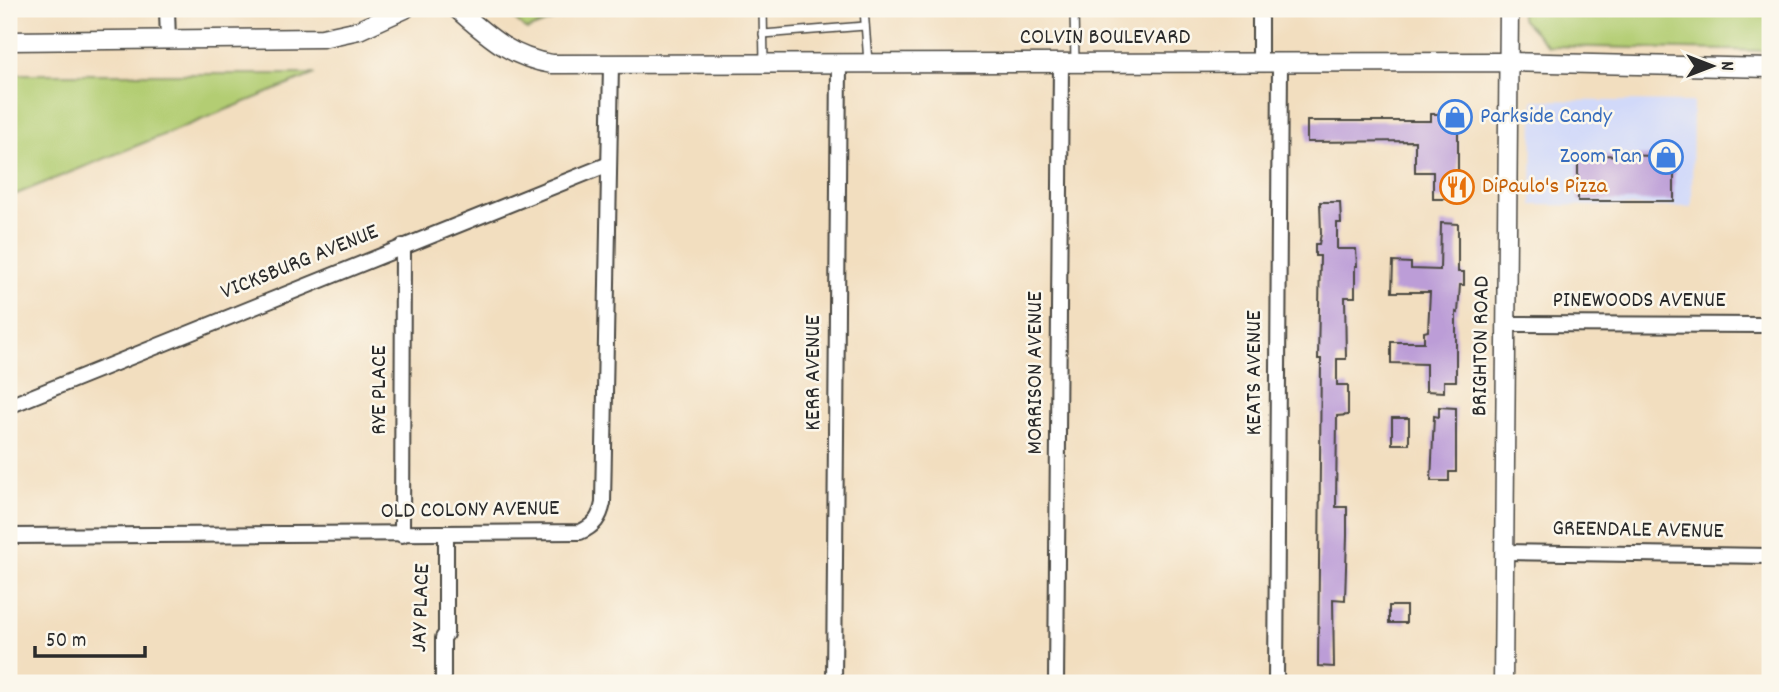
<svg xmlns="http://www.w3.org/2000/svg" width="1779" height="692" font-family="Dekko,sans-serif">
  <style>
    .built { fill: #d1d9f9 }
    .green { fill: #b3cd73; stroke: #6f7c4f; stroke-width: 2 }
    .building { fill: #bc9dd7 }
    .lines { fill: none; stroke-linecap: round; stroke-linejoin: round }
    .service-casing { stroke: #494641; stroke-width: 10 }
    .minor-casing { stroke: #494641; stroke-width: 18 }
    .tertiary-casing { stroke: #494641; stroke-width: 21 }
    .service { stroke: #fff; stroke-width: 7 }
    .minor { stroke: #fff; stroke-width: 14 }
    .tertiary { stroke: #fff; stroke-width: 18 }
    .labels { text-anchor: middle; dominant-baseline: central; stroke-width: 5; stroke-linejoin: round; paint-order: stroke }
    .street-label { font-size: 23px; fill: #2b2b2b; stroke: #fbf7ec }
    .shop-label { font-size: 23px; fill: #366cbe; stroke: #fbf7ec; text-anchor: start }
    .food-label { font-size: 23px; fill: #c56008; stroke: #fbf7ec; text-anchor: start }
  </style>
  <rect width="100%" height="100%" fill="#fbf7ec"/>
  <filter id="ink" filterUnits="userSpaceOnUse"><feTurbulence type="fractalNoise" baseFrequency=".0143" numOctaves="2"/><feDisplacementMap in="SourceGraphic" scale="14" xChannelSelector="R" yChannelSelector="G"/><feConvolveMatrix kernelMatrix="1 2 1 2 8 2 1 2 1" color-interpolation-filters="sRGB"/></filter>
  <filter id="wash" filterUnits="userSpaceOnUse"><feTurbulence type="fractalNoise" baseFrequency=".00686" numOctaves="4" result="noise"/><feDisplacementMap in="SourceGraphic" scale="28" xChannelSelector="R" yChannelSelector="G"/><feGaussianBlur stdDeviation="1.57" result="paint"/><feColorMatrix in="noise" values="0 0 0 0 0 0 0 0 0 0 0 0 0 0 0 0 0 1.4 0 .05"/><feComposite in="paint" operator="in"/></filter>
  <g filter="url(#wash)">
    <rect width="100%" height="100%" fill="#f2debf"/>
    <!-- built -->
    <polygon class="built" points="1533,100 1693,102 1692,207 1532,205"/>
    <!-- green -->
    <g class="green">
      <polygon points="502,9 582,9 527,30"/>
      <polygon points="1521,9 1770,9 1770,51 1548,46 1521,18"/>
      <polygon points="9,74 315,74 9,197"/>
    </g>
    <g id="blocks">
      <!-- building -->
      <g class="building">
        <polygon points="1431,114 1454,114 1458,119 1458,199 1433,199 1433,172 1415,172 1415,141 1307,142 1307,121 1431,121"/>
        <polygon points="1578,155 1674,156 1674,201 1578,201"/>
        <polygon points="1320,202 1340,202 1341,223 1337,223 1337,249 1356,249 1357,266 1355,266 1355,297 1345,297 1346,359 1337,359 1337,385 1348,385 1348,415 1337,416 1336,507 1347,507 1347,536 1345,600 1333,599 1334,667 1318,666 1321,359 1318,359 1320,256 1315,256 1315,244 1319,244 1321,234"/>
        <polygon points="1441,223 1458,224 1458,272 1464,272 1464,285 1460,285 1458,313 1456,312 1456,381 1444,381 1444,392 1426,391 1426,364 1391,363 1391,342 1424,342 1424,332 1428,331 1430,292 1392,292 1393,262 1411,263 1411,269 1440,270"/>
        <polygon points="1439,407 1456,408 1456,472 1449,472 1449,481 1431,481 1434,416 1439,417"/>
        <rect x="1392" y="418" width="17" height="26"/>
        <rect x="1389" y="606" width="17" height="17"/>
      </g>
    </g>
  </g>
  <g filter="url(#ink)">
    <use href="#blocks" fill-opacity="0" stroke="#494641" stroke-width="2"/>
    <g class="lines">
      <!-- service casing -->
      <g class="service-casing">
        <g id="service">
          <polyline points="864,9 868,62"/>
          <polyline points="1074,9 1075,62"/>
          <polyline points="763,34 865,26"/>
          <polyline points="764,63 763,9 766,9"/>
        </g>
      </g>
      <!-- minor casing -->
      <g class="minor-casing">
        <g id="minor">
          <polyline points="167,9 168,41"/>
          <polyline points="1260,9 1260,63"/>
          <polyline points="1507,324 1770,325"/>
          <polyline points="9,406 609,164"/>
          <polyline points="402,535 403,246"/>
          <path d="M9,536L580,532C594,526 600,518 603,503L611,64"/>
          <polyline points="1505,552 1770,556"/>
          <polyline points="443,683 443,638 446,634 446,534"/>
          <polyline points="834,683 839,62"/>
          <polyline points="1056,683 1061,62"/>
          <polyline points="1276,683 1280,63"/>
        </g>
      </g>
      <!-- tertiary casing -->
      <g class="tertiary-casing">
        <g id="tertiary">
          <path d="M457,9C488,36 510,57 552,64L1509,62L1770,68"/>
          <polyline points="9,41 322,38 359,30 405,9"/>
          <polyline points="1503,683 1509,9"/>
        </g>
      </g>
      <!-- service -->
      <use href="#service" class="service"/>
      <!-- minor -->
      <use href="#minor" class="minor"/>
      <!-- tertiary -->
      <use href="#tertiary" class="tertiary"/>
    </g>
  </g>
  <!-- icons -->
  <defs>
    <g id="shop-ring" transform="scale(1.75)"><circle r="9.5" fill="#fbf7ec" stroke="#3f7fe0" stroke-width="1.5"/><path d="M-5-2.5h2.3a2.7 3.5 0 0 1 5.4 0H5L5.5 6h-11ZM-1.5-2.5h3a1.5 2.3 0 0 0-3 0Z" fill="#3f7fe0"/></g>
    <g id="restaurant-ring" transform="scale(1.75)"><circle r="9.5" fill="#fbf7ec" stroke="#e8710a" stroke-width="1.5"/><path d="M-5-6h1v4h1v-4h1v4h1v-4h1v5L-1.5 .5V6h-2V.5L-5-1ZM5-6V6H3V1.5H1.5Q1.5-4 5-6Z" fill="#e8710a"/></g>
  </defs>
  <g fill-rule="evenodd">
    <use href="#shop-ring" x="1455" y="117"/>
    <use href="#shop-ring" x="1666" y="157"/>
    <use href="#restaurant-ring" x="1457" y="187"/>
  </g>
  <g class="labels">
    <!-- street labels -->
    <g class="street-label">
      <text x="1105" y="38">COLVIN BOULEVARD</text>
      <text transform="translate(300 263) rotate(-22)">VICKSBURG AVENUE</text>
      <text x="1639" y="301">PINEWOODS AVENUE</text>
      <text transform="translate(1482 346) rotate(-89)">BRIGHTON ROAD</text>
      <text transform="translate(814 373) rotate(-90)">KERR AVENUE</text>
      <text transform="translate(1036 373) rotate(-90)">MORRISON AVENUE</text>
      <text transform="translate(1255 373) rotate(-90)">KEATS AVENUE</text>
      <text transform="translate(380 390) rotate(-90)">RYE PLACE</text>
      <text transform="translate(470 511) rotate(-1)">OLD COLONY AVENUE</text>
      <text transform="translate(1638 531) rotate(1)">GREENDALE AVENUE</text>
      <text transform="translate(422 608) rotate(-88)">JAY PLACE</text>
    </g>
    <!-- shop labels -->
    <g class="shop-label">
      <text x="1480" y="117">Parkside Candy</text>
      <text x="1642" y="157" text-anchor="end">Zoom Tan</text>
    </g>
    <!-- food labels -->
    <g class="food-label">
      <text x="1482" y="187">DiPaulo's Pizza</text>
    </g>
  </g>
  <!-- margin -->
  <rect width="1779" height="692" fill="none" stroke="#fbf7ec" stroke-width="35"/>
  <!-- north arrow -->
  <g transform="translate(1712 66) rotate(90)" stroke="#fbf7ec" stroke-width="5" paint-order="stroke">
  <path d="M0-5L12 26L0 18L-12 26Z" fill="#2b2b2b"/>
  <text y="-10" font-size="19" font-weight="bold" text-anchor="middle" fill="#2b2b2b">N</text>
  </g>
  <!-- scale -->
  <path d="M35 646v10h110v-10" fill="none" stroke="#2b2b2b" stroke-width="3.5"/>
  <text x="46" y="646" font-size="21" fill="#2b2b2b" stroke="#fbf7ec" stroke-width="5" paint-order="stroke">50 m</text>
</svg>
